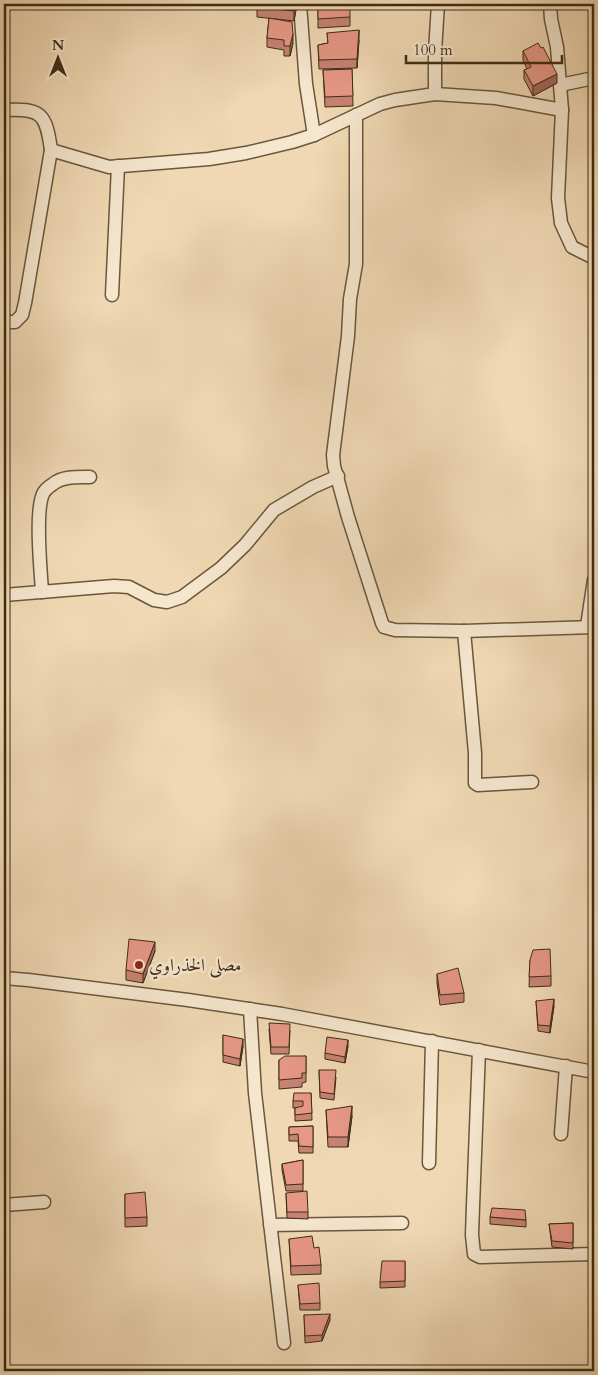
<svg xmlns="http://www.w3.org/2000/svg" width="598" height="1375" font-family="Cardo,Amiri,serif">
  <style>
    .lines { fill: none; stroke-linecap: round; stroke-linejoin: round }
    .minor-casing { stroke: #6a573c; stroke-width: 15 }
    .minor { stroke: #f5e6ce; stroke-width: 12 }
    .wall { fill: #c68273; stroke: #3e2c14 }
    .shaded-wall { fill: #a16a5e; stroke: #3e2c14 }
    .building { fill: #e69786; stroke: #3e2c14 }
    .poi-dot { fill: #8f2418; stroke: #f5e6ce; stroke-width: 2 }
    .labels { text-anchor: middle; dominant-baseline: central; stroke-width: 5; stroke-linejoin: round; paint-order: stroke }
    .poi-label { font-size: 18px; fill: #3e2c14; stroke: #f5e6ce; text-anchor: start }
  </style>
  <rect width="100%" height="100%" fill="#efd8b3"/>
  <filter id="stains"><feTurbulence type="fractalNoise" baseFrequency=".004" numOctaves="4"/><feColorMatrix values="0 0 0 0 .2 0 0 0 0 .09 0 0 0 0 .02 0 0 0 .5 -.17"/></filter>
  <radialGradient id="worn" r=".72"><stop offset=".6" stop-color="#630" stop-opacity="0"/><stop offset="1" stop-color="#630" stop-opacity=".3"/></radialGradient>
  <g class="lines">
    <!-- minor casing -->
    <g class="minor-casing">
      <g id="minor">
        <polyline points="300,4 306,84 314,135"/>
        <polyline points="550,4 551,19 557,47 562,110 558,198 561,223 572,247 594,258"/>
        <polyline points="560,85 594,78"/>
        <polyline points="435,94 435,52 438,4"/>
        <path d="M4,110C41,108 46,113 51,150"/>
        <polyline points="356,115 356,264 350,299 348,336 333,455 334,466 348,517 382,623 384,627 395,630 464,631 594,627"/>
        <polyline points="112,295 118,166"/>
        <polyline points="4,322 15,322 22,315 25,303 51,150 109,167 209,159 246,153 292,142 314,135 380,104 395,100 435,94 496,98 562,110"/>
        <path d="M42,592C41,572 34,508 44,492C46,489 50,486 53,484C63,476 78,477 90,477"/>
        <polyline points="4,595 114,586 129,587 154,600 167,602 182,597 221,568 245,545 274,510 313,487 338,476"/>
        <polyline points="587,626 594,580"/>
        <polyline points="464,631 475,753 475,783 478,785 532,782"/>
        <polyline points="4,978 28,980 188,1000 282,1014 594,1072"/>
        <polyline points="250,1009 255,1093 284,1343"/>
        <polyline points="479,1050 473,1206 472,1235 474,1254 480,1257 594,1254"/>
        <polyline points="561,1134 566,1066"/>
        <polyline points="429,1163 432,1041"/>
        <polyline points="4,1205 44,1202"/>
        <polyline points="270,1225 402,1223"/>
      </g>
    </g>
    <!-- minor -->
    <use href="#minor" class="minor"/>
  </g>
  <!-- wall -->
  <g class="wall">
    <polygon points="297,4 294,21 257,17 257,7"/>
    <polygon points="318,4 350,17 350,26 318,28"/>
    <polygon points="269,18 293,43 290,56 284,56 284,50 267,47 267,38"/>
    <polygon points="327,33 359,40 357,68 319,69 318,45 328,43"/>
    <polygon points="541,48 557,83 533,96 524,79 524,70 527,69 523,60 523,51"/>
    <polygon points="352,69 353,106 325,107 323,70"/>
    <polygon points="155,951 143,983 126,980 126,970"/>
    <polygon points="530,960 551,976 551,986 529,987"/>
    <polygon points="437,974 464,993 464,1002 440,1005 437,983"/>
    <polygon points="536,1001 554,1006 550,1033 538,1031"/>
    <polygon points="269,1029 290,1030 289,1054 271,1054"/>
    <polygon points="223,1035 243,1046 240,1066 223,1062"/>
    <polygon points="348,1046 345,1063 325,1059 325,1053"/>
    <polygon points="306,1056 306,1082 302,1083 302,1087 279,1089 279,1060"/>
    <polygon points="319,1070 336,1077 334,1100 320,1098"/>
    <polygon points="311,1093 312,1120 295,1121 295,1108 296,1108 293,1108 293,1101"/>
    <polygon points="326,1110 352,1116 348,1147 328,1147"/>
    <polygon points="313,1126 313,1153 299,1153 298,1141 289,1141 289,1127"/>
    <polygon points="303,1160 303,1191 286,1191 282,1170 282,1164"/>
    <polygon points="286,1193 308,1212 308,1219 287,1218"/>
    <polygon points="125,1194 147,1217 147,1226 125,1227"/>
    <polygon points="490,1217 526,1220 526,1227 490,1224"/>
    <polygon points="573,1223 573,1249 552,1247 549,1224"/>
    <polygon points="289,1239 314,1248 321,1265 321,1274 291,1275"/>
    <polygon points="405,1261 405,1287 380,1288 380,1282"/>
    <polygon points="298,1285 320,1303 320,1310 300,1310"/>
    <polygon points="304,1315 330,1320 322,1341 305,1343"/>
  </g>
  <!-- shaded-wall -->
  <g class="shaded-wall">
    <polygon points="295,4 297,4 294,21 294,11"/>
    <polygon points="359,30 359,40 357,68 357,59"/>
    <polygon points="293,34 293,43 290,56 290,46"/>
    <polygon points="557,74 557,83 533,96 533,86"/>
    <polygon points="155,942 155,951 143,983 143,974"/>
    <polygon points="554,999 554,1006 550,1033 550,1026"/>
    <polygon points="243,1039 243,1046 240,1066 240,1059"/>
    <polygon points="348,1040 348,1046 345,1063 345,1057"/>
    <polygon points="352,1106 352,1116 348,1147 348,1137"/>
    <polygon points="330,1314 330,1320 322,1341 322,1335"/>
  </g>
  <!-- building -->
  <g class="building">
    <polygon points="258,4 295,4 294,11 257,7"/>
    <polygon points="318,4 350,4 350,17 318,19"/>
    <polygon points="269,18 292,22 293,34 290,46 284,46 284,40 267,38"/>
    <polygon points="359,30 357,59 319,60 318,45 328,43 327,33"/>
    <polygon points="538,43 541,48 543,47 557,74 533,86 524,70 531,67 523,51"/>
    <polygon points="352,69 353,96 325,97 323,70"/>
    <polygon points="129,939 155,942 143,974 126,970"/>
    <polygon points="550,949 551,976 529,977 530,960 533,950"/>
    <polygon points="458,968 464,993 440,995 437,974"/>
    <polygon points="554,999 550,1026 538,1025 536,1001"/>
    <polygon points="269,1023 290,1024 289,1047 271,1047"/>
    <polygon points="223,1035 243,1039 240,1059 223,1055"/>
    <polygon points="327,1037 348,1040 345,1057 325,1053"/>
    <polygon points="285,1056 306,1056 306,1073 302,1073 302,1078 279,1080 279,1060"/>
    <polygon points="319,1070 336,1070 334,1094 320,1092"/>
    <polygon points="294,1093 311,1093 312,1113 295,1115 295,1108 303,1106 303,1101 293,1101"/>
    <polygon points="352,1106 348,1137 328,1137 326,1110"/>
    <polygon points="313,1126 313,1147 299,1146 298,1134 289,1135 289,1127"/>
    <polygon points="303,1160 303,1184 286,1185 282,1164"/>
    <polygon points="307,1191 308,1212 287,1212 286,1193"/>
    <polygon points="145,1192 147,1217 125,1218 125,1194"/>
    <polygon points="492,1208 525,1210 526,1220 490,1217"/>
    <polygon points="573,1223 573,1243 552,1241 549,1224"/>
    <polygon points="312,1236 314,1248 319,1247 321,1265 291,1266 289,1239"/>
    <polygon points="382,1261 405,1261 405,1281 380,1282"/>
    <polygon points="319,1283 320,1303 300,1304 298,1285"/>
    <polygon points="330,1314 322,1335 305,1336 304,1315"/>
  </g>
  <!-- markers -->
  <circle class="poi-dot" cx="139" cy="965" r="5"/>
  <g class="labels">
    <!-- poi labels -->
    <g class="poi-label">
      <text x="149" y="965">مصلى الخذراوي</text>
    </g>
  </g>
  <!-- margin -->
  <rect width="598" height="1375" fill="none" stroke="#efd8b3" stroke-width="20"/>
  <rect x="5" y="5" width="588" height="1365" fill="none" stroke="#3e2c14" stroke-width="2.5"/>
  <rect x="10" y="10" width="578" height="1355" fill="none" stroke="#3e2c14"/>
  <!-- north arrow -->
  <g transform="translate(58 58)" stroke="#f5e6ce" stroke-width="4" paint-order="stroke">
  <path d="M0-4L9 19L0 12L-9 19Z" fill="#3e2c14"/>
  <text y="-8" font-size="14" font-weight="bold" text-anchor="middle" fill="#3e2c14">N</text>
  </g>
  <!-- scale -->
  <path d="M406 55v8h156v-8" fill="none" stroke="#3e2c14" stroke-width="2.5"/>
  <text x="413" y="55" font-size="15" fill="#3e2c14" stroke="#f5e6ce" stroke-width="4" paint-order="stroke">100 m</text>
  <rect width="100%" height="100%" filter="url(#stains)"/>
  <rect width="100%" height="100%" fill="url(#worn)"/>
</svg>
